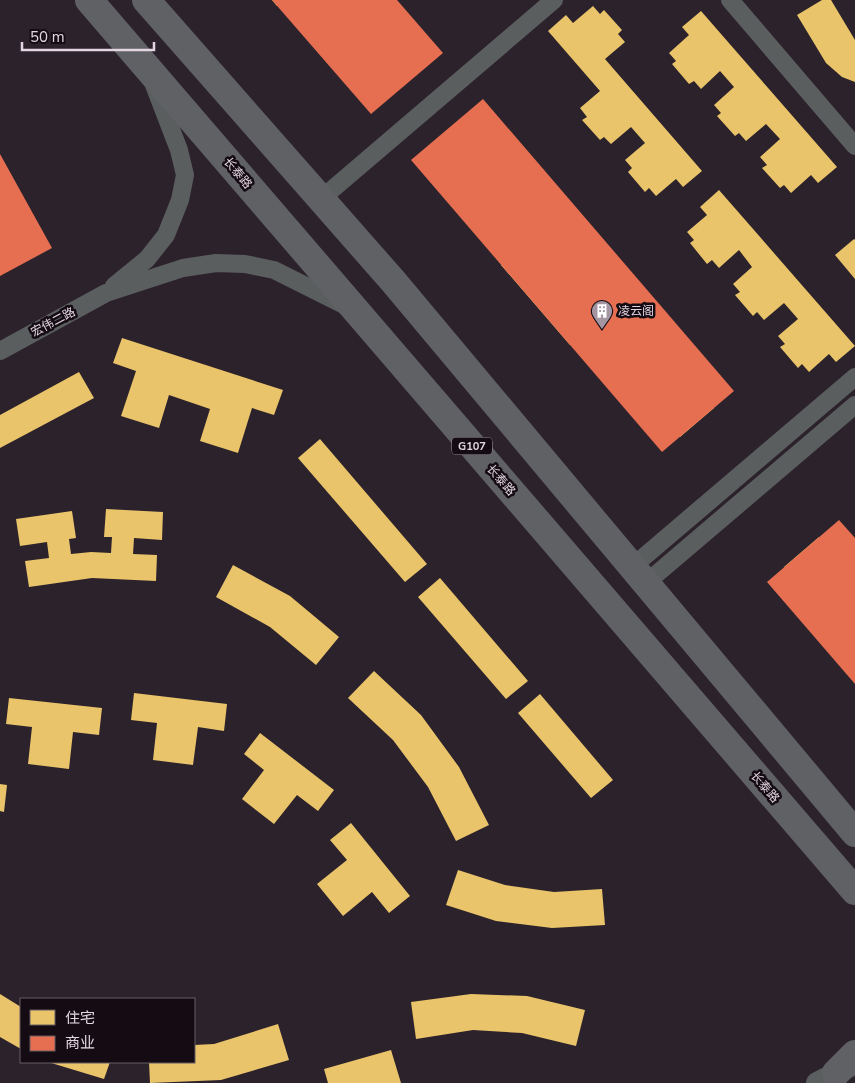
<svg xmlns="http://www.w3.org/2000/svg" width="855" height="1083" font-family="'Nunito Sans','Noto Sans SC',sans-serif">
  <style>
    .homes { fill: #e9c46a }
    .shops { fill: #e76f51 }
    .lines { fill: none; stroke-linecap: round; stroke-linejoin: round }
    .minor { stroke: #5b5e5f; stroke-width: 18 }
    .tertiary { stroke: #5b5e5f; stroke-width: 22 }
    .trunk { stroke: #606165; stroke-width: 28 }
    .labels { text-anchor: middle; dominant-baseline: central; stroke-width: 5; stroke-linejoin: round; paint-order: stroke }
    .shield { fill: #140b13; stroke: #a598a3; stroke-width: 1 }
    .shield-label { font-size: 11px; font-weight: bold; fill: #e3d5e1 }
    .street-label { font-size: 12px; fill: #e3d5e1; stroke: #140b13 }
    .poi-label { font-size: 12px; fill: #e3d5e1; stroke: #140b13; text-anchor: start }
  </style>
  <rect width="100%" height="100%" fill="#2c222c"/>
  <!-- homes -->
  <g class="homes">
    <polygon points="272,0 285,0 277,6"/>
    <polygon points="822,0 831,0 855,40 855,82 842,77 826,63 797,15"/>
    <polygon points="593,6 600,14 604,10 622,30 618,34 625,42 605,59 702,171 683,187 676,179 656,196 649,188 645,192 628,172 632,168 625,160 645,143 631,127 611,144 604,137 600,140 582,120 587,117 580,108 600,91 548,31 566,15 573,23"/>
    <polygon points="701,11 837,167 818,183 811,175 791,193 784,185 780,188 762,168 767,165 760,157 780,139 766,124 746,141 739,133 735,136 717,116 721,113 714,105 734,87 720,71 701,89 694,81 689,84 672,64 676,61 669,53 689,35 682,27"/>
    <polygon points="719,190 855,346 836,362 829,354 809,372 802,364 798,368 780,347 785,344 778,336 798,319 784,303 764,320 757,312 753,316 735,295 740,292 733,284 752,267 739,250 719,268 712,260 707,264 690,243 694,240 687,232 707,215 700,207"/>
    <polygon points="536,236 610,321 627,307 714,408 680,437 604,350 595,358 578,338 570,345 501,265"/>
    <polygon points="854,239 855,240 855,279 835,255"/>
    <polygon points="122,338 283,390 274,415 252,408 238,453 200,441 210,409 169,395 159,428 121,416 136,371 113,363"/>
    <polygon points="79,372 94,398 0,448 0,415"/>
    <polygon points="320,439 427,564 405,582 298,458"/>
    <polygon points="106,509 163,512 162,540 134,538 133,554 157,555 156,581 92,578 29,587 25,561 49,558 47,542 20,546 16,519 72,511 76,538 69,539 71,554 91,552 111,553 112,537 104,537"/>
    <polygon points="819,537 855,578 855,648 784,567"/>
    <polygon points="233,565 290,596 339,637 316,665 270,627 216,597"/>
    <polygon points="440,578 528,681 506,699 418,597"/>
    <polygon points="374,671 421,715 459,767 489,825 456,841 428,787 393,740 348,698"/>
    <polygon points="134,693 227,704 224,731 198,727 193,765 153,760 157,723 131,720"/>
    <polygon points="540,694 613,780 591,798 518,713"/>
    <polygon points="9,698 102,708 99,735 73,732 69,769 28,764 32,727 6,724"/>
    <polygon points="260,733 334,790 318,811 297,795 274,824 242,799 264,770 244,754"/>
    <polygon points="0,784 7,785 4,812 0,811"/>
    <polygon points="351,823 410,896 389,913 372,892 343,916 317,884 347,860 330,840"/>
    <polygon points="458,870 505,885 554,892 602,889 605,925 552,928 496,921 446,905"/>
    <polygon points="0,994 21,1007 21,1049 0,1037"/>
    <polygon points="471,994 527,996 585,1010 576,1046 522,1033 473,1030 416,1039 411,1002"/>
    <polygon points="278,1024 289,1060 221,1080 150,1083 149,1062 194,1062 194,1045 214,1044"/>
    <polygon points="391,1050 401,1083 328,1083 324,1069"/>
    <polygon points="48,1062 110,1062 104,1079"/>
  </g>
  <!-- shops -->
  <g class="shops">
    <polygon points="272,0 397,0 443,53 371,114"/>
    <polygon points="483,99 734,391 662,452 411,160"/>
    <polygon points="0,154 52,248 0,276"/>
    <polygon points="839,520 855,538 855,684 767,582"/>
  </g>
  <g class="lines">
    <!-- minor -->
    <g class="minor">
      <polyline points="730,0 855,146"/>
      <polyline points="321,199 554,0"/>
      <polyline points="114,286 147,259 166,235 180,200 185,175 179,150 154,85"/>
      <polyline points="0,351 106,293 183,268 216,263 245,264 274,270 344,305"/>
      <polyline points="632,567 855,377"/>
      <polyline points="646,583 855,405"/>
    </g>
    <!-- tertiary -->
    <polyline class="tertiary" points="817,1083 852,1065"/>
    <!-- trunk -->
    <g class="trunk">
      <polyline points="89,0 855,891"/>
      <polyline points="146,0 393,281 855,833"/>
      <polyline points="836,1073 855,1054"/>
    </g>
  </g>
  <!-- icons -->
  <defs>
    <g id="building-pin" transform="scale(1.125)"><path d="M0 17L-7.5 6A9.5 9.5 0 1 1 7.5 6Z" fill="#a396a2" stroke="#140b13"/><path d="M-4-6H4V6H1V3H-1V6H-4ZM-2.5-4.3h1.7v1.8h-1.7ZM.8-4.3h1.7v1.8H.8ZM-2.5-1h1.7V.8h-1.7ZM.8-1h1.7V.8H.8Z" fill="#fff"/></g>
  </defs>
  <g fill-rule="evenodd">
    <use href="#building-pin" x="602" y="311"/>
  </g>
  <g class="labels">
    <!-- shield labels -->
    <rect class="shield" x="452" y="437.5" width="40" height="17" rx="4"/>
    <g class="shield-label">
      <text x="472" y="446">G107</text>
    </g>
    <!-- street labels -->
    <g class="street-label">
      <text transform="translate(238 173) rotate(50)">长泰路</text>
      <text transform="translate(53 322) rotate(-28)">宏伟二路</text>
      <text transform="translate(501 480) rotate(49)">长泰路</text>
      <text transform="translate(765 787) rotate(49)">长泰路</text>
    </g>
    <!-- poi labels -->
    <g class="poi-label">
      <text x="618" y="311">凌云阁</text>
    </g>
  </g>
  <!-- legend -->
  <rect x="20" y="998" width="175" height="65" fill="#140b13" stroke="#675c65"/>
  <rect x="30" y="1010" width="25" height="15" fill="#e9c46a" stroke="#675c65"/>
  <text x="65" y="1023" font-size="15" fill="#e3d5e1">住宅</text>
  <rect x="30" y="1036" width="25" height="15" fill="#e76f51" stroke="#675c65"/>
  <text x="65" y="1048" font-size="15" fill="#e3d5e1">商业</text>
  <!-- scale -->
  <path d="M22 42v8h132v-8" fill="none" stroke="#e3d5e1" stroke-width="2.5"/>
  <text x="30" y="42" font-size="15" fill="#e3d5e1" stroke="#140b13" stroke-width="4" paint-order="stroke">50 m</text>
</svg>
